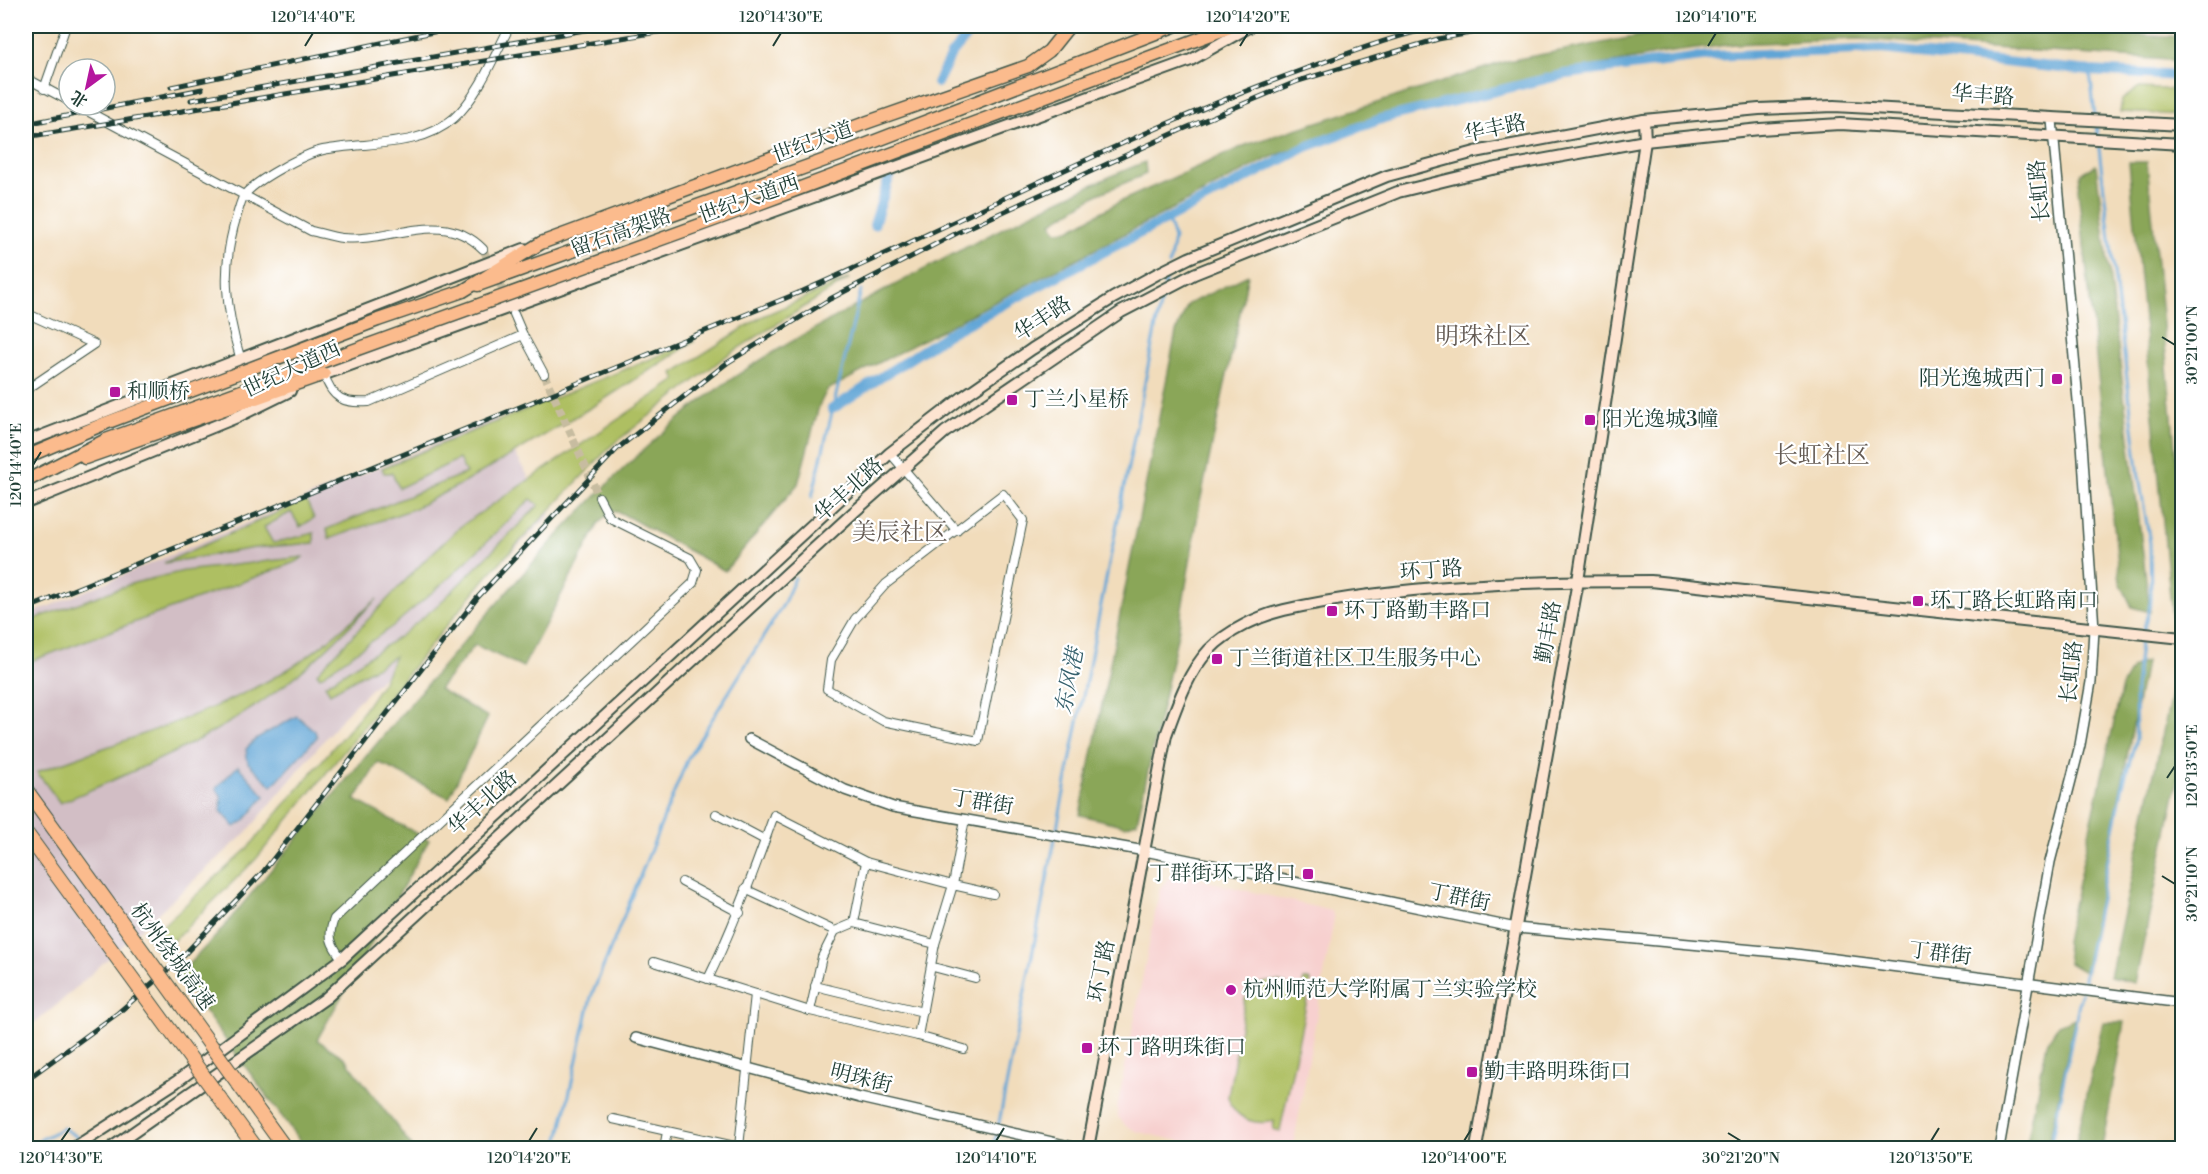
<svg xmlns="http://www.w3.org/2000/svg" width="2208" height="1174" font-family="'Libre Bodoni','Noto Serif SC',serif">
  <style>
    .built { fill: #f7d0cf }
    .industrial { fill: #d2bec5 }
    .green { fill: #aebf62; stroke: #667e4b; stroke-width: 1.5 }
    .forest { fill: #8aa658; stroke: #547246; stroke-width: 1.5 }
    .water { fill: #61a5d6; stroke: #407185; stroke-width: 1.5 }
    .lines { fill: none; stroke-linecap: round; stroke-linejoin: round }
    .stream { stroke: #61a5d6; stroke-width: 3 }
    .canal { stroke: #61a5d6; stroke-width: 10 }
    .minor-tunnel { stroke: #c7bca0; stroke-width: 8; stroke-dasharray: 8 4; stroke-linecap: butt }
    .minor-casing { stroke: #3e5548; stroke-width: 10 }
    .tertiary-casing { stroke: #3e5548; stroke-width: 12 }
    .secondary-casing { stroke: #3e5548; stroke-width: 14 }
    .primary-casing { stroke: #3e5548; stroke-width: 15 }
    .trunk-casing { stroke: #3e5548; stroke-width: 15 }
    .minor { stroke: #fff; stroke-width: 8 }
    .tertiary { stroke: #fff; stroke-width: 9 }
    .secondary { stroke: #fde4d1; stroke-width: 10 }
    .primary { stroke: #fbbb8d; stroke-width: 12 }
    .trunk { stroke: #fbbb8d; stroke-width: 12 }
    .rail-casing { stroke: #1f3d34; stroke-width: 5 }
    .rail { stroke: #fff; stroke-width: 3; stroke-dasharray: 9; stroke-linecap: butt }
    .motorway-bridge-casing { stroke: #3e5548; stroke-width: 16; stroke-linecap: butt }
    .motorway-bridge { stroke: #fbbb8d; stroke-width: 14 }
    .ticks { fill: none; stroke: #1f3d34; stroke-width: 2 }
    .poi-dot { fill: #b5179e; stroke: #fff; stroke-width: 2 }
    .labels { text-anchor: middle; dominant-baseline: central; stroke-width: 4.5; stroke-linejoin: round; paint-order: stroke }
    .street-label { font-size: 21px; fill: #1f3d34; stroke: #fff }
    .poi-label { font-size: 21px; fill: #1f3d34; stroke: #fff; text-anchor: start }
    .water-label { font-size: 22px; font-style: italic; fill: #36616d; stroke: #fff }
    .quarter-label { font-size: 24px; fill: #645b54; stroke: #fff }
    .neatline { fill: none; stroke: #1f3d34; stroke-width: 2 }
    .ticks-label { font-size: 15px; text-anchor: middle; fill: #1f3d34 }
  </style>
  <rect width="100%" height="100%" fill="#fff"/>
  <filter id="ink" filterUnits="userSpaceOnUse"><feTurbulence type="fractalNoise" baseFrequency=".0167" numOctaves="2"/><feDisplacementMap in="SourceGraphic" scale="12" xChannelSelector="R" yChannelSelector="G"/><feConvolveMatrix kernelMatrix="1 2 1 2 8 2 1 2 1" color-interpolation-filters="sRGB"/></filter>
  <filter id="wash" filterUnits="userSpaceOnUse"><feTurbulence type="fractalNoise" baseFrequency=".008" numOctaves="4" result="noise"/><feDisplacementMap in="SourceGraphic" scale="24" xChannelSelector="R" yChannelSelector="G"/><feGaussianBlur stdDeviation="1.35" result="paint"/><feColorMatrix in="noise" values="0 0 0 0 0 0 0 0 0 0 0 0 0 0 0 0 0 1.4 0 .05"/><feComposite in="paint" operator="in"/></filter>
  <g filter="url(#wash)">
    <rect width="100%" height="100%" fill="#f1dcbb"/>
    <!-- built -->
    <polygon class="built" points="1173,873 1332,911 1334,919 1293,1148 1213,1148 1138,1132 1126,1126 1118,1117 1117,1109 1160,888"/>
    <!-- industrial -->
    <polygon class="industrial" points="495,418 550,515 351,708 247,832 58,1004 26,1030 26,616"/>
    <!-- green -->
    <g class="green">
      <polygon points="2138,88 2182,90 2182,115 2120,112 2122,100"/>
      <polygon points="850,278 726,356 612,445 488,575 256,859 161,953 149,938 248,848 359,717 382,683 395,656 330,693 325,685 399,637 439,604 539,505 531,499 449,578 393,626 320,677 317,673 425,560 461,526 676,380 673,373 761,317"/>
      <polygon points="695,341 597,404 465,482 413,509 329,539 327,529 466,473 459,459 399,488 392,473 384,473 382,468"/>
      <polygon points="306,500 314,518 300,527 291,512 264,527 273,543 314,533 314,543 255,548 164,563"/>
      <polygon points="303,557 298,561 26,663 26,622 134,583 184,571"/>
      <path d="M377,599C345,630 315,663 279,689C214,739 134,771 60,803L37,772C121,740 218,714 295,665C324,646 350,622 377,599Z"/>
      <path d="M1304,980H1311L1280,1131L1273,1129L1274,1121C1253,1126 1234,1118 1228,1097L1245,999C1258,976 1283,977 1300,995Z"/>
    </g>
    <!-- forest -->
    <g class="forest">
      <path d="M2002,26L2182,38V61L1859,39L1735,44L1665,53L1565,72L1453,99L1339,132L1269,158L827,390L819,406L798,484L725,571L621,513L611,511L599,523L523,667L475,645L439,689L488,717L449,798L378,762L355,800L429,840L317,1040L345,1058L413,1148H305L178,975L217,935C293,843 369,752 447,661C522,574 597,486 686,413C746,363 823,324 891,287C974,243 1058,197 1145,162L1146,174L1098,194L1052,222L1056,231L1069,230L1119,202L1246,145L1507,61L1686,27Z"/>
      <polygon points="2129,162 2147,162 2182,519 2182,618 2172,617"/>
      <polygon points="2096,165 2150,612 2132,607 2120,582 2078,188 2081,173"/>
      <polygon points="1248,275 1200,502 1178,633 1137,822 1125,826 1080,815 1176,332 1188,304"/>
      <polygon points="2145,662 2086,973 2069,963 2065,941 2122,686 2132,668"/>
      <polygon points="2182,666 2182,761 2135,983 2110,977 2174,681"/>
      <polygon points="2075,1018 2048,1148 2026,1148 2047,1043 2058,1025"/>
      <polygon points="2103,1022 2124,1022 2102,1148 2075,1148"/>
    </g>
    <!-- water -->
    <g class="water">
      <polygon points="297,716 315,731 317,737 272,786 248,763 246,749 257,738"/>
      <polygon points="238,766 265,796 244,821 235,827 221,811 221,796 216,788"/>
    </g>
    <g class="lines">
      <!-- stream -->
      <g class="stream">
        <polyline points="2090,71 2095,117"/>
        <polyline points="1168,221 1174,238 1169,265"/>
        <polyline points="1164,286 1167,272"/>
        <polyline points="812,497 861,290"/>
        <polyline points="88,1143 97,1148"/>
        <polyline points="26,1147 63,1128 82,1140"/>
        <polyline points="557,1148 591,997 688,758 783,605 795,578"/>
        <polyline points="994,1148 1162,295"/>
        <polyline points="2050,1148 2123,785 2136,739 2135,689 2140,645 2151,600 2150,543 2139,477 2096,124"/>
      </g>
      <!-- canal -->
      <g class="canal">
        <polyline points="937,83 951,55 975,26"/>
        <polyline points="874,225 890,175"/>
        <polyline points="832,409 951,332 1067,271 1306,147 1384,118 1566,74 1710,56 1881,49 2090,71 2182,76"/>
      </g>
    </g>
  </g>
  <g filter="url(#ink)">
    <g class="lines">
      <!-- minor-tunnel -->
      <g class="minor-tunnel">
        <polyline points="483,249 507,299"/>
        <polyline points="544,374 599,497"/>
      </g>
      <!-- minor casing -->
      <g class="minor-casing">
        <g id="minor">
          <polyline points="26,78 69,101"/>
          <polyline points="44,89 66,26"/>
          <path d="M76,105L311,231C321,233 332,237 342,238C392,243 442,207 483,249"/>
          <polyline points="26,313 94,344 26,390"/>
          <polyline points="523,335 544,374"/>
          <path d="M240,357C225,307 221,266 237,215C239,209 241,199 245,194C258,179 304,154 323,150C365,141 420,149 454,118C478,97 495,54 510,26"/>
          <path d="M324,374C332,399 344,404 369,402L523,335L514,314"/>
          <polyline points="890,453 957,531"/>
          <polygon points="1003,494 1023,520 978,741 883,721 827,689 831,660 855,619 886,584"/>
          <polyline points="716,814 765,840"/>
          <path d="M965,819L953,885L866,862L774,815C754,872 734,926 708,979L810,1011L918,1036L935,944L953,885L993,894"/>
          <polyline points="682,882 740,913"/>
          <polyline points="745,889 835,931"/>
          <polyline points="854,923 935,944"/>
          <path d="M342,959C331,944 327,937 334,919L693,583L697,570L690,558L610,518L599,497"/>
          <polyline points="654,962 708,979"/>
          <polyline points="933,967 975,978"/>
          <polyline points="815,986 923,1012"/>
          <polyline points="810,1011 822,957 835,931 854,923 866,862"/>
          <polyline points="918,1036 964,1049"/>
          <polyline points="613,1119 739,1147 755,994"/>
          <polyline points="664,1148 667,1132"/>
        </g>
      </g>
      <!-- tertiary casing -->
      <g class="tertiary-casing">
        <g id="tertiary">
          <polyline points="749,739 845,790 893,807 1145,851 1516,928 1788,953 2182,1003"/>
          <polyline points="636,1038 860,1098 1078,1148"/>
          <polyline points="1999,1148 2050,862 2080,745 2091,682 2094,629 2082,443 2052,120"/>
        </g>
      </g>
      <!-- secondary casing -->
      <g class="secondary-casing">
        <g id="secondary">
          <polyline points="317,377 1191,60 1251,26"/>
          <polyline points="26,442 524,249"/>
          <polyline points="26,503 237,417 290,391"/>
          <polyline points="74,1148 176,1082 342,959 890,453 964,396 1032,349 1113,298 1157,274 1189,258 1387,176 1475,152 1644,120 1759,109 1834,106 2182,125"/>
          <polyline points="111,1148 326,998 854,512 945,432 1121,312 1194,274 1398,192 1492,169 1645,141 1760,129 1840,124 2182,144"/>
          <path d="M1088,1148L1166,735C1177,705 1187,674 1209,650C1227,631 1259,616 1284,610C1398,584 1535,581 1651,581L2182,638"/>
          <polyline points="1476,1148 1578,581 1645,141 1644,120"/>
        </g>
      </g>
      <!-- primary casing -->
      <g class="primary-casing">
        <g id="primary">
          <polyline points="594,225 636,224"/>
          <polyline points="478,285 839,155 1174,26"/>
        </g>
      </g>
      <!-- trunk casing -->
      <g class="trunk-casing">
        <g id="trunk">
          <polyline points="26,457 106,423 378,320 463,291 541,243 868,122 1028,66 1049,51 1069,26"/>
          <polyline points="85,458 324,374"/>
          <polyline points="26,481 106,440 747,208 1233,26"/>
        </g>
      </g>
      <!-- minor -->
      <use href="#minor" class="minor"/>
      <!-- tertiary -->
      <use href="#tertiary" class="tertiary"/>
      <!-- secondary -->
      <use href="#secondary" class="secondary"/>
      <!-- primary -->
      <use href="#primary" class="primary"/>
      <!-- trunk -->
      <use href="#trunk" class="trunk"/>
      <!-- rail casing -->
      <g class="rail-casing">
        <g id="rail">
          <polyline points="2179,26 2182,26"/>
          <polyline points="171,87 462,26"/>
          <polyline points="191,100 607,26"/>
          <polyline points="26,124 202,89"/>
          <polyline points="26,137 694,26"/>
          <path d="M26,609L803,291C970,218 1130,132 1302,70C1347,54 1392,36 1440,26"/>
          <polyline points="26,1080 118,1013 179,960 263,872 478,597 618,448 727,363 830,299 959,232 1181,130 1298,81 1438,39 1509,26"/>
        </g>
      </g>
      <!-- rail -->
      <use href="#rail" class="rail"/>
      <!-- motorway-bridge casing -->
      <g class="motorway-bridge-casing">
        <g id="motorway-bridge">
          <polyline points="26,790 285,1148"/>
          <polyline points="26,833 256,1148"/>
        </g>
      </g>
      <!-- motorway-bridge -->
      <use href="#motorway-bridge" class="motorway-bridge"/>
    </g>
  </g>
  <!-- ticks -->
  <path class="ticks" d="M305,46L313,33M773,46L781,33M1240,46L1248,33M1708,46L1716,33M2162,337L2175,345M33,465L41,452M2167,778L2175,766M2162,876L2175,884M1728,1133L1741,1141M61,1141L70,1128M529,1141L537,1128M996,1141L1004,1128M1464,1141L1472,1128M1931,1141L1939,1128"/>
  <!-- markers -->
  <g class="poi-dot">
    <rect x="2051" y="373" width="12" height="12" rx="3"/>
    <rect x="109" y="386" width="12" height="12" rx="3"/>
    <rect x="1006" y="394" width="12" height="12" rx="3"/>
    <rect x="1584" y="414" width="12" height="12" rx="3"/>
    <rect x="1912" y="595" width="12" height="12" rx="3"/>
    <rect x="1326" y="605" width="12" height="12" rx="3"/>
    <rect x="1211" y="653" width="12" height="12" rx="3"/>
    <rect x="1302" y="868" width="12" height="12" rx="3"/>
    <circle cx="1231" cy="990" r="6"/>
    <rect x="1081" y="1042" width="12" height="12" rx="3"/>
    <rect x="1466" y="1066" width="12" height="12" rx="3"/>
  </g>
  <g class="labels">
    <!-- street labels -->
    <g class="street-label">
      <text transform="translate(1983 96) rotate(4)">华丰路</text>
      <text transform="translate(1495 129) rotate(-12)">华丰路</text>
      <text transform="translate(813 143) rotate(-20)">世纪大道</text>
      <text transform="translate(2040 191) rotate(-95)">长虹路</text>
      <text transform="translate(749 200) rotate(-20)">世纪大道西</text>
      <text transform="translate(621 233) rotate(-20)">留石高架路</text>
      <text transform="translate(1043 319) rotate(-33)">华丰路</text>
      <text transform="translate(292 370) rotate(-25)">世纪大道西</text>
      <text transform="translate(849 490) rotate(-42)">华丰北路</text>
      <text transform="translate(1431 571) rotate(-4)">环丁路</text>
      <text transform="translate(1549 632) rotate(-80)">勤丰路</text>
      <text transform="translate(2072 672) rotate(-84)">长虹路</text>
      <text transform="translate(483 803) rotate(-42)">华丰北路</text>
      <text transform="translate(982 803) rotate(9)">丁群街</text>
      <text transform="translate(1459 898) rotate(12)">丁群街</text>
      <text transform="translate(1940 954) rotate(7)">丁群街</text>
      <text transform="translate(172 957) rotate(54)">杭州绕城高速</text>
      <text transform="translate(1102 971) rotate(-79)">环丁路</text>
      <text transform="translate(861 1079) rotate(14)">明珠街</text>
    </g>
    <!-- poi labels -->
    <g class="poi-label">
      <text x="2045" y="379" text-anchor="end">阳光逸城西门</text>
      <text x="127" y="392">和顺桥</text>
      <text x="1024" y="400">丁兰小星桥</text>
      <text x="1602" y="420">阳光逸城3幢</text>
      <text x="1930" y="601">环丁路长虹路南口</text>
      <text x="1344" y="611">环丁路勤丰路口</text>
      <text x="1229" y="659">丁兰街道社区卫生服务中心</text>
      <text x="1296" y="874" text-anchor="end">丁群街环丁路口</text>
      <text x="1243" y="990">杭州师范大学附属丁兰实验学校</text>
      <text x="1099" y="1048">环丁路明珠街口</text>
      <text x="1484" y="1072">勤丰路明珠街口</text>
    </g>
    <!-- water labels -->
    <g class="water-label">
      <text transform="translate(1070 681) rotate(-79)">东风港</text>
    </g>
    <!-- quarter labels -->
    <g class="quarter-label">
      <text x="1483" y="337">明珠社区</text>
      <text x="1822" y="456">长虹社区</text>
      <text x="900" y="533">美辰社区</text>
    </g>
  </g>
  <!-- margin -->
  <rect width="2208" height="1174" fill="none" stroke="#fff" stroke-width="66"/>
  <!-- north arrow -->
  <g transform="translate(87 87) rotate(213)"><circle r="28" fill="#ffffff" stroke="#a5b1ae" stroke-width="1.5"/>
  <path d="M0-4.5L10 22L0 15L-10 22Z" fill="#b5179e"/>
  <text y="-9" font-size="16" font-weight="bold" text-anchor="middle" fill="#1f3d34">北</text>
  </g>
  <rect x="33" y="33" width="2142" height="1108" class="neatline"/>
  <g class="ticks-label">
    <text x="313" y="22">120°14'40"E</text>
    <text x="781" y="22">120°14'30"E</text>
    <text x="1248" y="22">120°14'20"E</text>
    <text x="1716" y="22">120°14'10"E</text>
    <text transform="translate(2192 345) rotate(-90)" y="5">30°21'00"N</text>
    <text transform="translate(16 465) rotate(-90)" y="5">120°14'40"E</text>
    <text transform="translate(2192 766) rotate(-90)" y="5">120°13'50"E</text>
    <text transform="translate(2192 884) rotate(-90)" y="5">30°21'10"N</text>
    <text x="61" y="1163">120°14'30"E</text>
    <text x="529" y="1163">120°14'20"E</text>
    <text x="996" y="1163">120°14'10"E</text>
    <text x="1464" y="1163">120°14'00"E</text>
    <text x="1741" y="1163">30°21'20"N</text>
    <text x="1931" y="1163">120°13'50"E</text>
  </g>
</svg>
